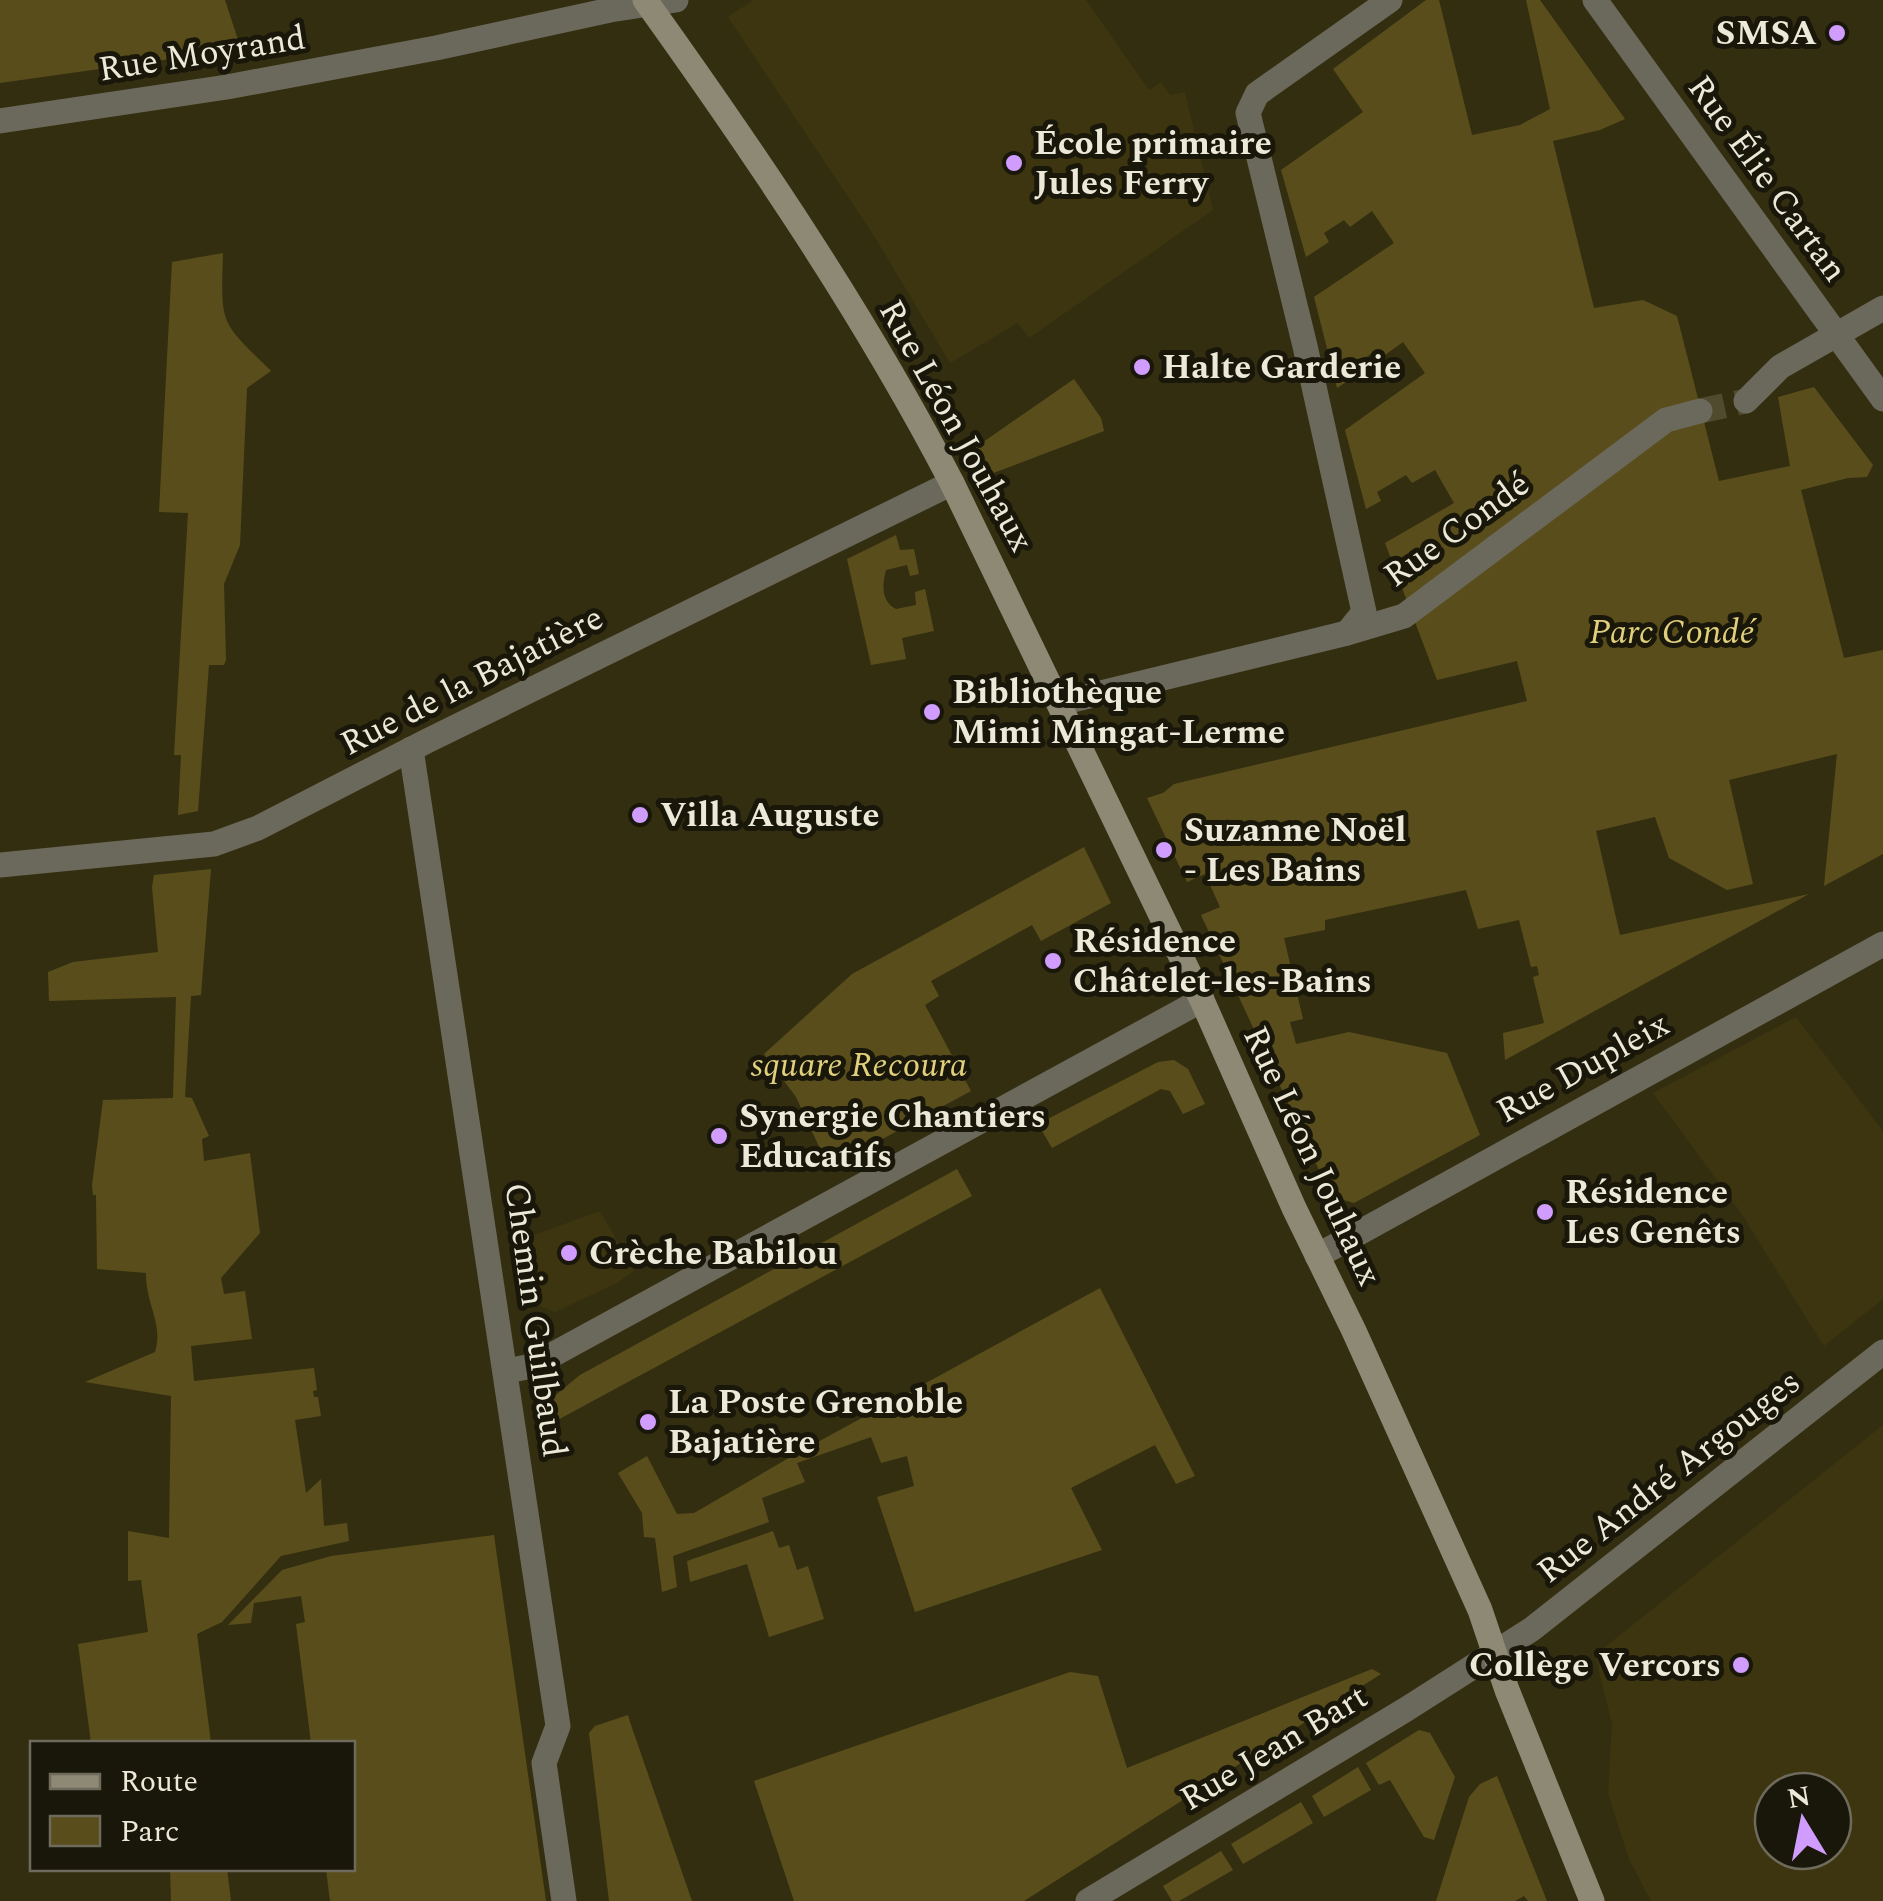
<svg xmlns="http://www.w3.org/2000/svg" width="1883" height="1901" font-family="Spectral,serif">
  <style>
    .built { fill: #3c350f; fill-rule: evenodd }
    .green { fill: #594e1b }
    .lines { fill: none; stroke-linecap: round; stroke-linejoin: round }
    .street-tunnel { stroke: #504a2f; stroke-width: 25; stroke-dasharray: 25 12; stroke-linecap: butt }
    .street { stroke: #6b695b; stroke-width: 25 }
    .secondary { stroke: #8e8974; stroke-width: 25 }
    .poi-dot { fill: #d09dfe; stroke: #19160a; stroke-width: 4 }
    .labels { text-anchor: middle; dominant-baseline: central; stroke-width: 10; stroke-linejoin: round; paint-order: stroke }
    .poi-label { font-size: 35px; font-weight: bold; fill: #ede9d8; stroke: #19160a; text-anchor: start }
    .street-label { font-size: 35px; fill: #ede9d8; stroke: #19160a }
    .park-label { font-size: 35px; font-style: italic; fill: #e0cf7b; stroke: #19160a }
  </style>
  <rect width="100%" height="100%" fill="#342e11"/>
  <!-- built -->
  <g class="built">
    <polygon points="753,0 1086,0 1149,90 1161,82 1170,95 1185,92 1213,210 1029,338 1018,323 950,363 873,234 728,17"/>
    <polygon points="1796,1017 1883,1131 1883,1299 1824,1346 1741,1213 1653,1093"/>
    <polygon points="600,1211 634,1271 617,1283 555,1312 520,1299 512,1243"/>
    <path d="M1883,1425V1901H1651L1629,1859L1608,1794L1612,1724L1595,1655ZM1833,1791V1851H1773V1791Z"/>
  </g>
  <!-- green -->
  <g class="green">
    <polygon points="0,0 225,0 241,49 0,83"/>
    <polygon points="1426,0 1439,0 1472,135 1520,125 1550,109 1526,0 1540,0 1625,119 1600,130 1553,141 1594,308 1643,300 1677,316 1719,481 1790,466 1778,397 1814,387 1873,465 1867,477 1848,478 1801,490 1844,658 1883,650 1883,854 1824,886 1837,754 1729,780 1753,884 1727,890 1669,858 1655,817 1596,831 1620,935 1809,894 1505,1060 1503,1033 1544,1023 1533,977 1539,975 1537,966 1531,967 1519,920 1478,929 1466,890 1325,920 1325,930 1284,938 1303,1019 1290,1022 1296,1044 1349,1032 1447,1053 1480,1135 1354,1203 1331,1196 1201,915 1220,907 1205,874 1187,882 1147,798 1163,793 1174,784 1527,701 1517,661 1437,680 1385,543 1454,503 1435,470 1412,483 1406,475 1377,492 1381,501 1366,509 1345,430 1425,373 1403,342 1381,358 1375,351 1355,365 1360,373 1337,388 1314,297 1394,243 1372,211 1350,227 1344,220 1324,233 1329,242 1306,257 1281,170 1363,112 1333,69"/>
    <path d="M223,253C221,326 219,320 271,371L247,388L240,545L224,584L226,660L224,665H209L198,811L178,815L181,755H174L188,513L159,512L172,262Z"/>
    <polygon points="1074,379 1101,418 1104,431 991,474 976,447"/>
    <path d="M896,535L900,550L914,549L919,574L910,576L907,565L886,570C882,585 881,601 896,609L916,605L915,592L925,589L934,631L902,638L906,659L871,665L847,559Z"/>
    <polygon points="1084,847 1111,903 1041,941 1032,925 931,981 939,996 925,1005 971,1091 829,1168 796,1097 764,1054 852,974"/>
    <path d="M211,869L201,995L191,996L185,1097L192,1098L209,1136L202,1139L204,1161L250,1153L260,1233L221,1278L224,1294L245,1291L252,1339L191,1346L194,1381L314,1368L317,1390L313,1391L314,1397H318L321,1416L295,1420L306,1493L321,1479L324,1526L347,1523L349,1541L281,1556L222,1622L197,1634L211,1743H172L171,1741L91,1743L78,1644L148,1632L141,1580L128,1581V1531L169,1538L171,1396L85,1382L155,1352C164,1324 145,1303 146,1273L97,1269L96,1195H93L92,1185L103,1100L173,1098L176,997L49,1001L48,972L73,962L158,952L152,887L154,875Z"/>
    <polygon points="1174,1060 1188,1069 1205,1104 1183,1114 1170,1091 1161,1089 1052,1148 1038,1124 1158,1062"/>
    <polygon points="957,1169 972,1196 552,1423 552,1398 580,1375"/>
    <polygon points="1100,1288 1195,1476 1176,1484 1155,1445 1071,1488 1102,1550 915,1612 877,1497 914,1486 907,1456 881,1463 871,1437 797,1463 805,1482 762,1498 769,1522 673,1556 677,1587 662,1592 655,1538 644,1537 642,1513 618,1473 647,1456 677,1514 694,1513 794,1455"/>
    <polygon points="773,1531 779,1548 789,1545 797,1570 808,1566 824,1619 769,1637 747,1564 690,1582 687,1561"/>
    <polygon points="494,1535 546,1901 330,1901 326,1869 352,1868 352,1744 311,1743 296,1624 305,1622 301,1596 254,1603 251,1623 228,1625 282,1570 331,1556"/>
    <polygon points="1372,1669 1381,1674 1024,1901 794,1901 754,1781 1070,1672 1098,1676 1127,1768"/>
    <polygon points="628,1715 630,1722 692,1901 609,1901 589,1733 595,1726"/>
    <polygon points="1419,1730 1430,1733 1455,1777 1434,1840 1424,1837 1390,1780 1379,1785 1366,1763"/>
    <polygon points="1358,1767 1371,1790 1324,1817 1312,1796"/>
    <polygon points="1497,1776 1547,1901 1528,1901 1524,1896 1515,1901 1436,1901 1469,1797 1480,1784"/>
    <polygon points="1301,1802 1313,1823 1243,1864 1231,1844"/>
    <polygon points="1221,1851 1233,1870 1179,1901 1172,1901 1163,1886"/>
    <polygon points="170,1869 227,1869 231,1901 171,1901"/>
  </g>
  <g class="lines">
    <!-- street-tunnel -->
    <polyline class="street-tunnel" points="1700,411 1746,401"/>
    <!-- street -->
    <g class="street">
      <polyline points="1595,0 1883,399"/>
      <polyline points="0,121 227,87 436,48 610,10 676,0"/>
      <polyline points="1746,401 1780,367 1883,308"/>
      <polyline points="1347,633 1364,612 1305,346 1248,113 1257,94 1390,0"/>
      <polyline points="1060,703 1347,633 1404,616 1666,420 1700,411"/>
      <polyline points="411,749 558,1726 544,1763 564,1901"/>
      <polyline points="0,865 214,844 258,828 427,741 952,483"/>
      <polyline points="1317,1256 1883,944"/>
      <polyline points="507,1371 532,1366 1202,1000"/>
      <polyline points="1088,1901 1405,1710 1532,1629 1883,1352"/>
    </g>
    <!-- secondary -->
    <path class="secondary" d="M645,0C756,155 864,314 952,483L1202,1000L1294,1208L1354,1331L1480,1610L1507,1690L1592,1901"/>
  </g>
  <!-- markers -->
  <g class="poi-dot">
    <circle cx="1837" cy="33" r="10"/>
    <circle cx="1014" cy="163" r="10"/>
    <circle cx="1142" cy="367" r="10"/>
    <circle cx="932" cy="712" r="10"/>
    <circle cx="640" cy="815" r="10"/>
    <circle cx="1164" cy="850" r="10"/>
    <circle cx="1053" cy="961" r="10"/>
    <circle cx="719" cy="1136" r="10"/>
    <circle cx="1545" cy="1212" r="10"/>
    <circle cx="569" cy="1253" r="10"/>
    <circle cx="648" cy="1422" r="10"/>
    <circle cx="1741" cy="1665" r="10"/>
  </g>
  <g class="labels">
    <!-- poi labels -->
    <g class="poi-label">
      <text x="1817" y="33" text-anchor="end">SMSA</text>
      <text x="1034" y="143">École primaire<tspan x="1034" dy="40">Jules Ferry</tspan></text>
      <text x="1162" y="367">Halte Garderie</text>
      <text x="952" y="692">Bibliothèque<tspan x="952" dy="40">Mimi Mingat-Lerme</tspan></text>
      <text x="660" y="815">Villa Auguste</text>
      <text x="1184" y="830">Suzanne Noël<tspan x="1184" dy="40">- Les Bains</tspan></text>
      <text x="1073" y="941">Résidence<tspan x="1073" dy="40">Châtelet-les-Bains</tspan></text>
      <text x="739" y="1116">Synergie Chantiers<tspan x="739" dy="40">Educatifs</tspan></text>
      <text x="1565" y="1192">Résidence<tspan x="1565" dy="40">Les Genêts</tspan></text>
      <text x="589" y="1253">Crèche Babilou</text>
      <text x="668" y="1402">La Poste Grenoble<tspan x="668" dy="40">Bajatière</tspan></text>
      <text x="1721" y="1665" text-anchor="end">Collège Vercors</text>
    </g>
    <!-- street labels -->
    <g class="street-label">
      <text transform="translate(202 54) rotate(-9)">Rue Moyrand</text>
      <text transform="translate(1767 179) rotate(54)">Rue Élie Cartan</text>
      <text transform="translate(956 426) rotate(61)">Rue Léon Jouhaux</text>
      <text transform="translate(1457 530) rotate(-36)">Rue Condé</text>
      <text transform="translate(472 681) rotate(-27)">Rue de la Bajatière</text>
      <text transform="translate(1583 1068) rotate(-29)">Rue Dupleix</text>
      <text transform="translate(1312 1156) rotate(65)">Rue Léon Jouhaux</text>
      <text transform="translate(535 1320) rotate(82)">Chemin Guilbaud</text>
      <text transform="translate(1669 1477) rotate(-38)">Rue André Argouges</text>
      <text transform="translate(1274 1748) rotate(-31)">Rue Jean Bart</text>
    </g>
    <!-- park labels -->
    <g class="park-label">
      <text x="1672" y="632">Parc Condé</text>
      <text x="859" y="1065">square Recoura</text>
    </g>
  </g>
  <!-- legend -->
  <rect x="30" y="1741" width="325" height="130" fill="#19160a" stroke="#6e6a5c" stroke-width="2.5"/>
  <rect x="50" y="1774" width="50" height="15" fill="#8e8974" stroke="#6e6a5c" stroke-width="2.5"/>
  <text x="120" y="1791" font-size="30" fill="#ede9d8">Route</text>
  <rect x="50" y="1816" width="50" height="30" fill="#594e1b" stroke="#6e6a5c" stroke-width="2.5"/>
  <text x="120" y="1841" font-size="30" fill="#ede9d8">Parc</text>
  <!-- north arrow -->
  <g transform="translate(1803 1821) rotate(350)"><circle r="48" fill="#19160a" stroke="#6e6a5c" stroke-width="2.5"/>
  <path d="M0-8L18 38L0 25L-18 38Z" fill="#d09dfe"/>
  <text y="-15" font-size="28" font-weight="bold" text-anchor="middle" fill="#ede9d8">N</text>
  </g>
</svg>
